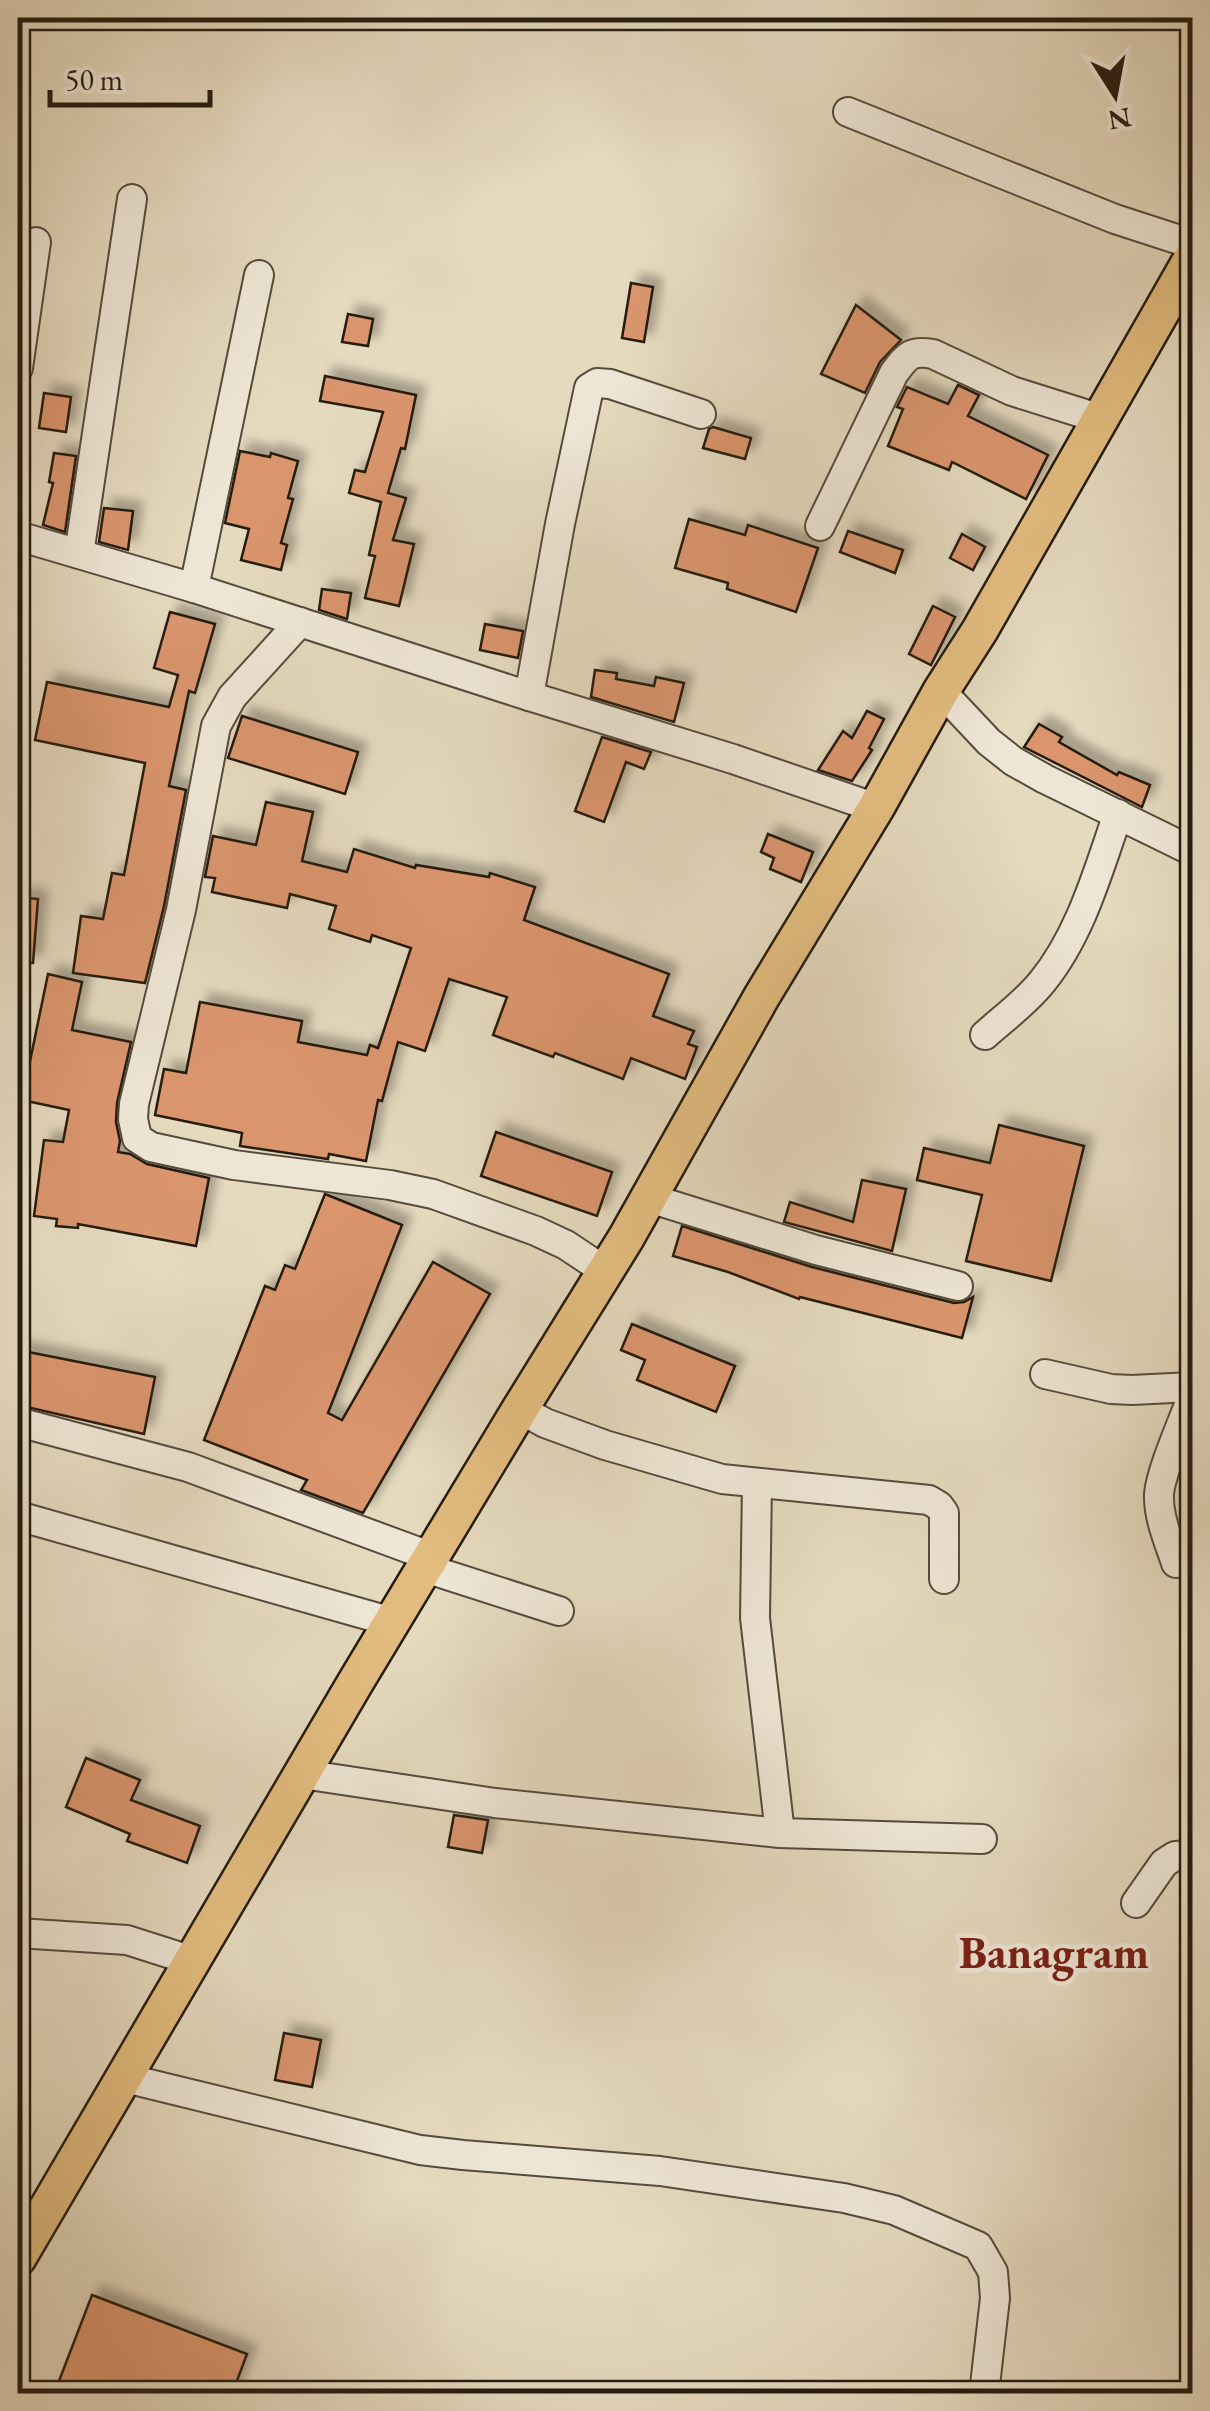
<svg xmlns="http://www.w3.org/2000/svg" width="1210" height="2411" font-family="'EB Garamond',serif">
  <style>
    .building { fill: #da956d; stroke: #251c11; stroke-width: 2.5; filter: url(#shadow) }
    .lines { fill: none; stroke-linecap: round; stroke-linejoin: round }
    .minor-casing { stroke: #554b3c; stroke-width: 32 }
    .major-casing { stroke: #251c11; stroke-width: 40 }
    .minor { stroke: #eee6d5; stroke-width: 28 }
    .major { stroke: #e2bc7f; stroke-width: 35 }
    .labels { text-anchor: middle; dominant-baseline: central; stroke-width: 9; stroke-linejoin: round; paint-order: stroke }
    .district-label { font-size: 45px; font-weight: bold; fill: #7a1f14; stroke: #eee6d5 }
  </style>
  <defs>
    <filter id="shadow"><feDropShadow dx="9" dy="-9" stdDeviation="5" flood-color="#0004"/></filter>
  </defs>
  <rect width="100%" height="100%" fill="#e5d9be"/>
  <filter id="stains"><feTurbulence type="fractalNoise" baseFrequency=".002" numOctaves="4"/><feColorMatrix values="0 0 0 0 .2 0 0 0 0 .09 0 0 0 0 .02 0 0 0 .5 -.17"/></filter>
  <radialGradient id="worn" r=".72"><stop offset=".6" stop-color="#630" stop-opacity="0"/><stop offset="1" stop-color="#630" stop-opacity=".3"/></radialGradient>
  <!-- building -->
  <g class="building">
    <polygon points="631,283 653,287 644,342 622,338"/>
    <polygon points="856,305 901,340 880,362 865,393 821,374"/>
    <polygon points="348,314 373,319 368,346 342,342"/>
    <polygon points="325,376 416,395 405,449 401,448 388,493 406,498 393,540 414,544 399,606 365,598 375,556 369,555 381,502 349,493 355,470 365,472 383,412 320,401"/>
    <polygon points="958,385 979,395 968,416 1048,455 1026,499 952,462 949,470 888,446 903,409 897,407 907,387 948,404"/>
    <polygon points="44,393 71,397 66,432 39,428"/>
    <polygon points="713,427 751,438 745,459 703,448 709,429"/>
    <polygon points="240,451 270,457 271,453 298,461 288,498 293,499 281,543 287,545 281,570 241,560 249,529 225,523"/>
    <polygon points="54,453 76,456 65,532 43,525 53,483 49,482"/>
    <polygon points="104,508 133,511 128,550 99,542"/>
    <polygon points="689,519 745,535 748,525 818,548 796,612 727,589 728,583 675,568"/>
    <polygon points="848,531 903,550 895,573 840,552"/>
    <polygon points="962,534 985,547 973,570 950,558"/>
    <polygon points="322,589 351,593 347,619 319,610"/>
    <polygon points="933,606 955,617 931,665 909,654"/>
    <polygon points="170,612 215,624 195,693 189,691 169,786 186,790 164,906 145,983 73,973 81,916 103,919 112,873 124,875 145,763 35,740 47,682 169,707 178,675 154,668"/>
    <polygon points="485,624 523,631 518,658 480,650"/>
    <polygon points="595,670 617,673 616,679 654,686 656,677 684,683 674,722 591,697"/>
    <polygon points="867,711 884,719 869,748 872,750 852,781 818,770 843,731 852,738"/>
    <polygon points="242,716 358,752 345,794 228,758"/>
    <polygon points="1039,724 1062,737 1059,742 1117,775 1119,772 1150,785 1142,807 1024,747"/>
    <polygon points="602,737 651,752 644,769 626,762 604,822 575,811"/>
    <polygon points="266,802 313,812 302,861 347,872 354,849 415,868 416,865 489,877 490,873 535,887 524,920 669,974 653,1016 694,1031 688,1044 697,1047 685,1079 631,1058 623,1079 555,1053 553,1057 493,1035 507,997 449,979 425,1051 398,1042 382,1101 378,1100 366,1161 329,1154 328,1159 240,1146 242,1133 155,1115 164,1069 186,1073 200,1002 302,1021 298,1042 367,1055 370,1045 378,1048 411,948 372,935 370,942 329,929 336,906 290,894 287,908 212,892 215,878 205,877 213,836 256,845"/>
    <polygon points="768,834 813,852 801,882 770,869 774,858 761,852"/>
    <polygon points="18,897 38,899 33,963 18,962"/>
    <polygon points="48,974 82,982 72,1030 131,1042 117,1103 116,1122 120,1141 118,1152 130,1154 147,1164 209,1178 196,1246 78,1224 78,1228 56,1226 57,1219 34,1216 44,1140 63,1142 69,1110 22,1100"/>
    <polygon points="999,1125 1084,1146 1051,1281 966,1261 982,1195 917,1180 924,1148 990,1163"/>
    <polygon points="496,1132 612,1172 597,1216 481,1176"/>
    <polygon points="862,1180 906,1189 892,1251 784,1222 790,1202 853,1222"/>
    <polygon points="325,1194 402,1225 328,1413 342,1420 433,1262 490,1294 363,1513 301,1490 307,1480 204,1440 265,1286 275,1290 285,1265 295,1269"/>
    <polygon points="682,1226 812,1267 954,1303 964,1302 973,1297 962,1338 800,1297 799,1299 728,1272 673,1256"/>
    <polygon points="632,1324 735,1366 716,1412 637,1380 645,1360 621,1350"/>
    <polygon points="18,1350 155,1377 144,1434 18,1405"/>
    <polygon points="86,1758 140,1780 131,1800 200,1826 187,1863 127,1841 130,1834 66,1807"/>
    <polygon points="454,1815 488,1820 482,1853 448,1847"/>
    <polygon points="284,2033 321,2040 312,2087 275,2080"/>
    <polygon points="92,2295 247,2354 232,2394 54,2394"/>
  </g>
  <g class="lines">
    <!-- minor casing -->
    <g class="minor-casing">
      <g id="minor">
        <polyline points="848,112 1115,219 1192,244"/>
        <polyline points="18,368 36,242"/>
        <path d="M820,526L894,373C907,356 910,350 933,354L1012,391L1101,419"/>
        <polyline points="18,536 194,588 529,696 733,759 876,808"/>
        <polyline points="79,554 132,199"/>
        <polyline points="194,588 259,275"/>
        <polyline points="300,622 232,697 216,726 181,910 134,1104 133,1119 137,1138 151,1147 234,1165 390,1185 433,1194 536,1231 566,1245 605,1271"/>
        <polyline points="941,691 989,742 1013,761 1045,779 1192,851"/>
        <polyline points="529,696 560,524 589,388 597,383 610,384 701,414"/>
        <path d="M985,1035C1004,1018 1026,1002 1042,982C1081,934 1098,871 1118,814"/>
        <polyline points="649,1198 816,1250 958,1286"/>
        <polyline points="1045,1374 1111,1389 1132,1390 1192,1387"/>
        <polyline points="520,1409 545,1423 605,1445 722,1479 929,1500 939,1506 944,1513 944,1579"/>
        <polyline points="18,1422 188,1467 432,1557"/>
        <polyline points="757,1483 755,1618 780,1833"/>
        <polyline points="18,1516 392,1622"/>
        <path d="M1176,1563C1169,1542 1158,1517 1159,1494C1161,1470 1183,1422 1192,1397"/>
        <polyline points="425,1568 559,1611"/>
        <polyline points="302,1774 495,1803 780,1833 982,1839"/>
        <polyline points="1136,1903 1164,1863 1175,1856 1192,1855"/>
        <polyline points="18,1933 127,1940 193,1961"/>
        <polyline points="125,2078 420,2150 463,2155 660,2171 844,2198 894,2210 978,2246 993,2272 995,2298 984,2394"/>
      </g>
    </g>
    <!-- major casing -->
    <g class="major-casing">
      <polyline id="major" points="18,2258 355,1683 520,1409 626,1238 762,996 876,808 941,691 980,630 1192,258"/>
    </g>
    <!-- minor -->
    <use href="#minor" class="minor"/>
    <!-- major -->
    <use href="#major" class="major"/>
  </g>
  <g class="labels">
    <!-- district labels -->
    <g class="district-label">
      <text x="1054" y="1952">Banagram</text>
    </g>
  </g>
  <!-- margin -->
  <rect width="1210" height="2411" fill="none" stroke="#e5d9be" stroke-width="60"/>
  <rect x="20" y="20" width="1170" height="2371" fill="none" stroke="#251c11" stroke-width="5"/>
  <rect x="30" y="30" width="1150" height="2351" fill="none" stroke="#251c11" stroke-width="2.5"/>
  <!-- north arrow -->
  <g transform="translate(1115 95) rotate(169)" stroke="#eee6d5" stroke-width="8" paint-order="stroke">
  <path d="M0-8L18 38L0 25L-18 38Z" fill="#251c11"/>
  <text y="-15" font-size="28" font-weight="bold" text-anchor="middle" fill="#251c11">N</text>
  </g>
  <!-- scale -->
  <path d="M50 90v15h160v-15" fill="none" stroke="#251c11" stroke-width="5"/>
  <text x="65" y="90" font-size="30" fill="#251c11" stroke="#eee6d5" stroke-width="8" paint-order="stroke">50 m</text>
  <rect width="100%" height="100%" filter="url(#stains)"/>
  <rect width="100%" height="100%" fill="url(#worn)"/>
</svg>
